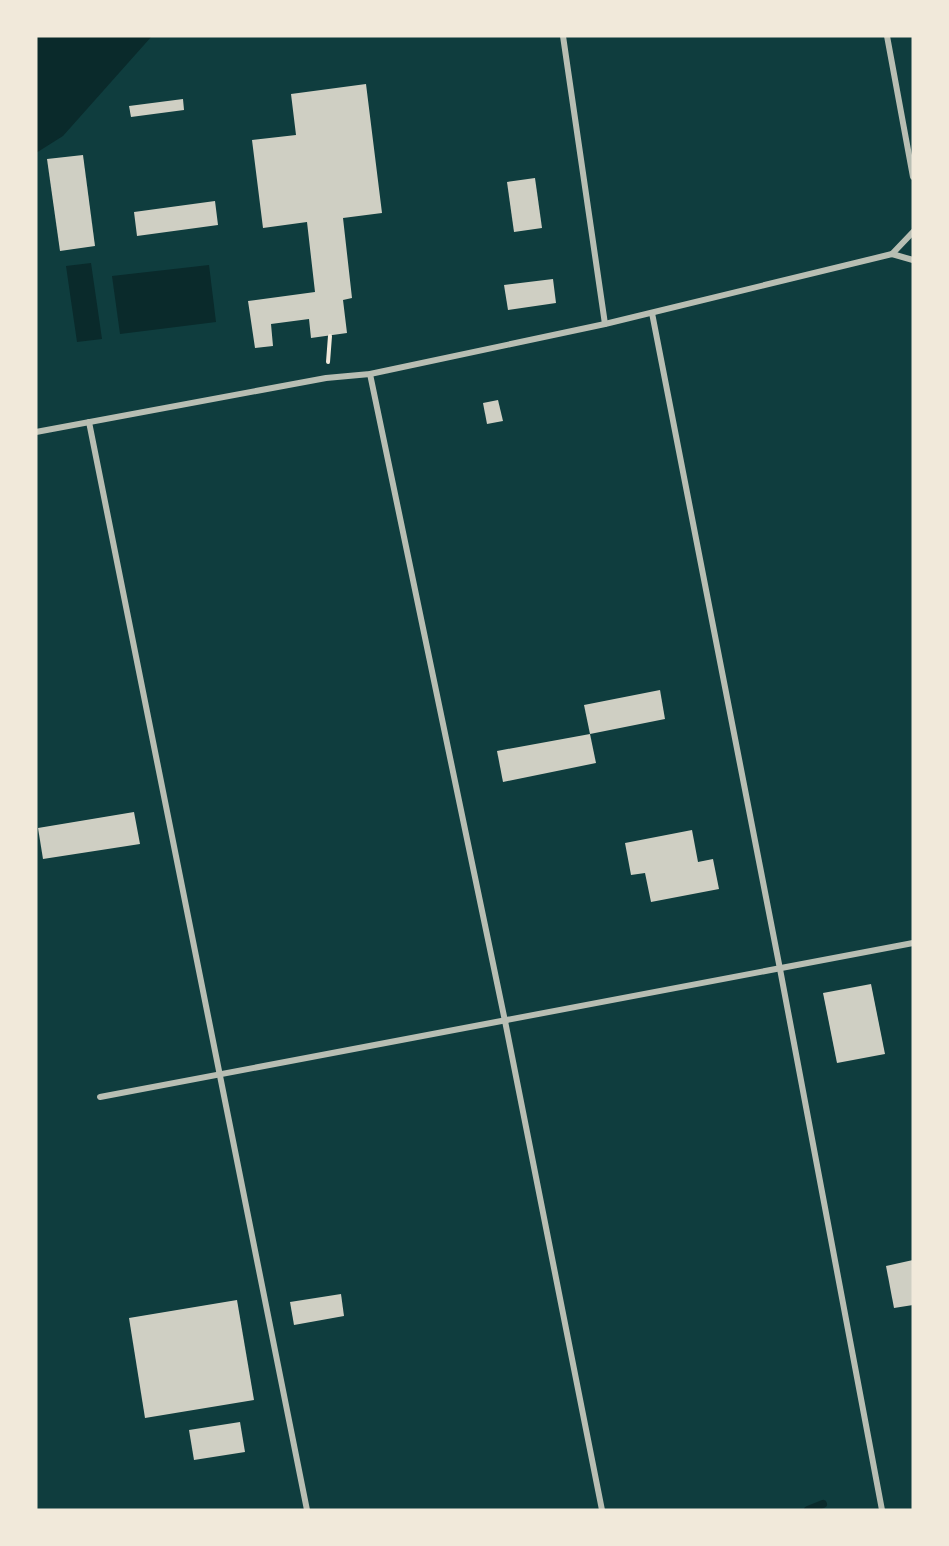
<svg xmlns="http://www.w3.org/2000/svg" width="949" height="1546" font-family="Ubuntu,sans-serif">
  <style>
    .water { fill: #0a2a2b }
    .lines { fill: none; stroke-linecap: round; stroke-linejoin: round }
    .stream { stroke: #0a2a2b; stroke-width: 8 }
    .building { fill: #cfcfc3 }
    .path { stroke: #f1e9da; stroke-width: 4 }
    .minor { stroke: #b8beb3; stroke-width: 6 }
  </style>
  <rect width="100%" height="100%" fill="#0f3d3e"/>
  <!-- water -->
  <g class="water">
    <polygon points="36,36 152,36 63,136 36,153"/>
    <polygon points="91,263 102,339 77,342 66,266"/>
    <polygon points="209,265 216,322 120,334 112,276"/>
  </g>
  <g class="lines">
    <!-- stream -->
    <polyline class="stream" points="808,1510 823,1504"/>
  </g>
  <!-- building -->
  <g class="building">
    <polygon points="366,84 382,213 343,218 352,298 343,300 347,333 311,338 309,319 271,324 273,346 255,348 248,301 315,292 307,222 263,228 252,140 296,135 291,94"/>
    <polygon points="183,99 184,110 131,117 129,106"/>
    <polygon points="83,155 95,246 60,251 47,159"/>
    <polygon points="535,178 542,228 514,232 507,182"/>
    <polygon points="215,201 218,225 137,236 134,212"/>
    <polygon points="553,279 556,303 508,310 504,285"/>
    <polygon points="498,400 503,421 487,424 483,403"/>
    <polygon points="660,690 665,719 590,734 584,705"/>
    <polygon points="590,734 596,763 503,782 497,751"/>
    <polygon points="134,812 140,844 43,859 38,828"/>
    <polygon points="692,830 698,862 713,859 719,889 651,902 645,873 631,875 625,843"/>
    <polygon points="871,984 885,1054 837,1063 823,993"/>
    <polygon points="913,1260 913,1305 894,1308 886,1266"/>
    <polygon points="341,1294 344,1316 294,1325 290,1302"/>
    <polygon points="237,1300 254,1400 145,1418 129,1318"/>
    <polygon points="240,1422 245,1452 194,1460 189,1430"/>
  </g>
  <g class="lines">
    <!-- path -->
    <polyline class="path" points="328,362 330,336"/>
    <!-- minor -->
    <g class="minor">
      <polyline points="563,36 605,324"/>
      <polyline points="887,36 913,177"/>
      <polyline points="892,254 913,232"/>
      <polyline points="652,313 780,969 882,1510"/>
      <polyline points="370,374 505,1021 602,1510"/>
      <polyline points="89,422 307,1510"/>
      <polyline points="36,432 326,378 370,374 605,324 892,254 913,260"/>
      <polyline points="100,1097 913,943"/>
    </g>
  </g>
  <!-- border -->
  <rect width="949" height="1546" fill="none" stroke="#f1e9da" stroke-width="75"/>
</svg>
